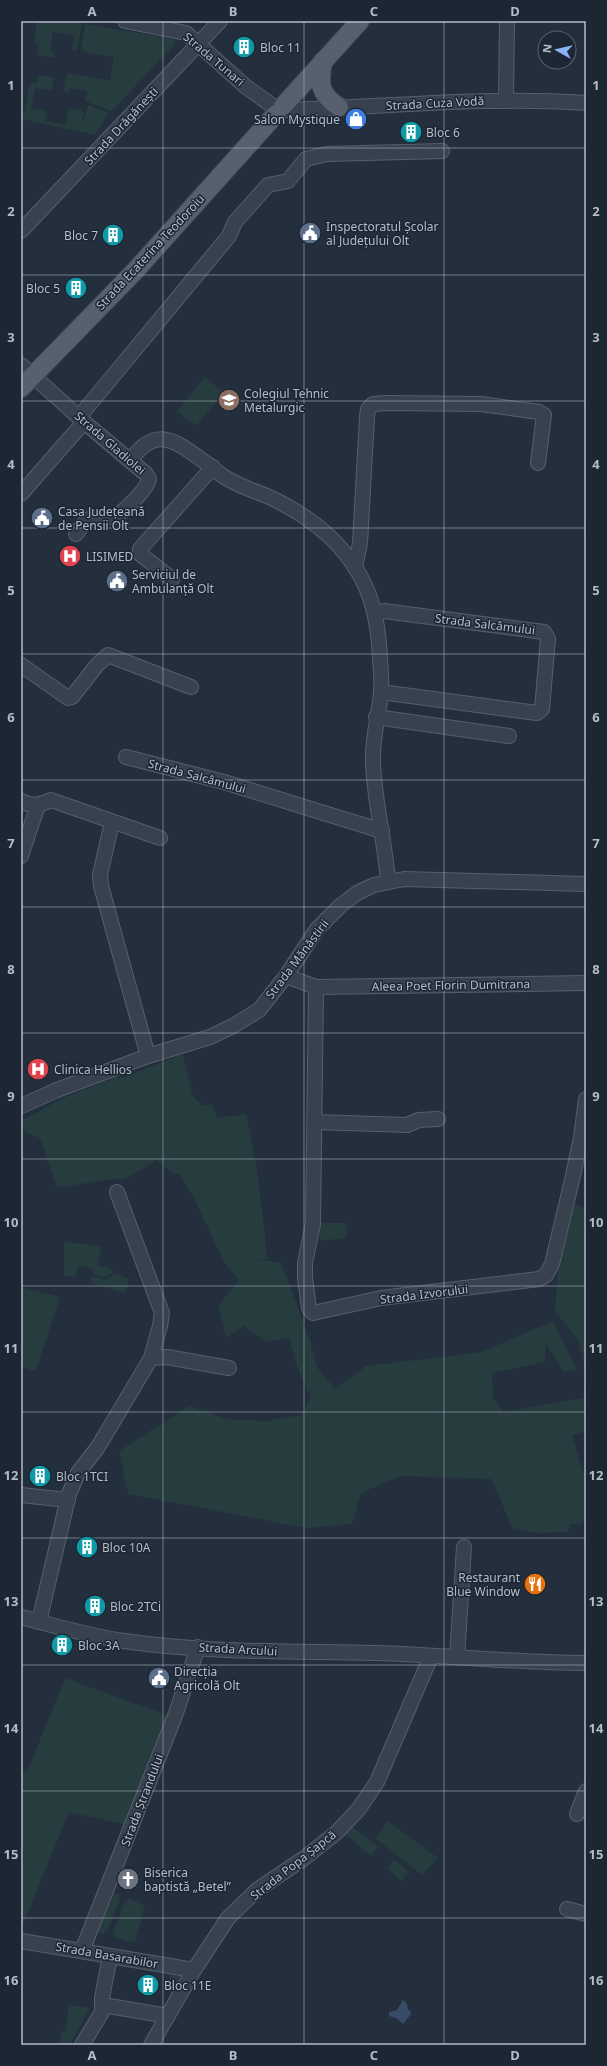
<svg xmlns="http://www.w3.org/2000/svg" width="607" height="2066" font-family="'Noto Sans',sans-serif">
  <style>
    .green { fill: #263c3f }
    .water { fill: #394c67 }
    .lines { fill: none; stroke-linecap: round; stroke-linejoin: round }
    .minor-casing { stroke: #565f6c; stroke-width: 16 }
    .major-casing { stroke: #414a57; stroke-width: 20 }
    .minor { stroke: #38414e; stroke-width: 14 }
    .major { stroke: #56606e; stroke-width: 18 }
    .grid { fill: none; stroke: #b4bcc9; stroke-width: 1; stroke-opacity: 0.55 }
    .labels { text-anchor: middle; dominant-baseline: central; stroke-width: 3; stroke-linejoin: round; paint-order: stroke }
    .poi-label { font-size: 12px; fill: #b4bcc9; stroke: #1d2633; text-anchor: start }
    .street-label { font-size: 12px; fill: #b4bcc9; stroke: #1d2633 }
    .neatline { fill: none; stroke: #b4bcc9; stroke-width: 1.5 }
    .grid-label { font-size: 13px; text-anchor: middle; font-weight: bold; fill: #b4bcc9 }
  </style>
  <rect width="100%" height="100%" fill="#242f3e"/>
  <!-- green -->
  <g class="green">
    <polygon points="37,21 68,21 82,23 77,51 72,50 74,35 53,32 50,50 55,52 54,58 37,55 39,44 34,43"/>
    <polygon points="85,24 174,39 175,44 112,111 85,101 87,91 70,88 69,92 63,91 67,73 110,81 114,57 86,53 86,51 81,51"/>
    <polygon points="38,75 54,78 52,91 35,88 31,108 46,111 45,121 65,125 69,108 84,111 82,119 84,120 88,105 109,113 95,135 21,119 21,115 24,115 30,83 37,83"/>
    <polygon points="205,377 224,393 196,426 177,411"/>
    <path d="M183,1054L192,1095L203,1106L212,1104L217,1118L246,1114C257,1161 263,1211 267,1259H255L281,1263L312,1346L316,1366L335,1389L366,1366L482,1352L553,1321L577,1370L563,1371L546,1344L545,1362L492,1373L493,1398L504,1412L583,1398L586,1377V1431L572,1435L586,1482V1518L581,1524H570L568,1532L538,1533L512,1528L492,1479L400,1476L361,1493L352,1524L307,1528L128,1494L119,1451L189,1406L227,1419L266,1421L301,1415L311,1397L298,1370L289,1337L266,1342L244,1326L226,1337L218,1306L239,1280L224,1262L193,1196L180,1175L170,1171L157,1160C142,1168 128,1182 111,1179L62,1187L56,1185L40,1138L25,1132L22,1122L23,1120L63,1098L116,1077L122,1078Z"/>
    <polygon points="573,1204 586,1208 586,1372 578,1339 555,1312 559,1255"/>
    <polygon points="321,1223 347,1223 346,1238 319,1241"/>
    <polygon points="64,1242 102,1246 97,1265 110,1268 113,1273 104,1277 93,1275 93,1269 79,1266 75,1277 64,1275"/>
    <polygon points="115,1273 129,1279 126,1293 90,1283 92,1276 106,1280"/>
    <polygon points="21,1287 60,1297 36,1371 21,1367"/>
    <polygon points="65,1678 169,1716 127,1825 69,1812 23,1924 21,1923 21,1770 27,1772"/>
    <polygon points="388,1821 438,1858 422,1875 375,1838"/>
    <polygon points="351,1826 378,1847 371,1856 344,1833"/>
    <polygon points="394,1859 409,1872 401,1881 387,1868"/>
    <polygon points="114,1893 119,1894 120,1900 107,1931 101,1934 97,1929 112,1894"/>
    <polygon points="130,1899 145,1906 135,1941 130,1942 115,1937 113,1933 125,1901"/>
    <polygon points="169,1971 183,1974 183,1977 170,1996"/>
    <polygon points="69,2005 90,2008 70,2045 59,2045 62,2031 65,2031"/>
  </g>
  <!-- water -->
  <polygon class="water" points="403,2000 407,2004 408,2010 410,2010 411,2014 403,2024 398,2019 389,2016 389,2012 397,2010"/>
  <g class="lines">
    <!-- minor casing -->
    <g class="minor-casing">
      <g id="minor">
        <polyline points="125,21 186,33 245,86 274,107"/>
        <polyline points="506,101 507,21"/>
        <path d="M285,110C385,107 486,96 586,103"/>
        <polyline points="21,231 220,21"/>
        <path d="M21,365L84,422L146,474L149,479C147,489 123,514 113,517C108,518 102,516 97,517C87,517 82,526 76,534"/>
        <polyline points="79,417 229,236 235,222 268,185 288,181 306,159 327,154 442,151"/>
        <path d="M131,460C157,423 178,443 206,463C212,467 217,472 223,476C236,485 252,490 267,496C289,506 312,520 330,537C367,573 378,609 380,659C381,670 382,682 381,692C379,716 372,737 373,761C374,801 385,841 388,881"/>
        <polyline points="21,494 84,422"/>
        <polyline points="355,568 360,543 367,417 368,409 373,404 387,403 481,404 539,412 544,415 538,463"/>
        <polyline points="172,579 140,554 140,549 213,467"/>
        <polyline points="376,614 384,611 544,632 548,639 542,709 537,713 381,692"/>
        <polyline points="21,665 68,698 72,697 97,665 108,655 191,687"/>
        <polyline points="376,717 509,736"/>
        <polyline points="126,757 224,782 382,831"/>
        <path d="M21,801C33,807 39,805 51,800L160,838"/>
        <polyline points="112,822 100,875 101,886 148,1056"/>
        <polyline points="21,856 38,805"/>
        <polyline points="286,976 316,987 586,983"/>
        <polyline points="316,987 313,1224 305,1263 305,1278 309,1308 313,1313 381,1298 539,1279 546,1275 552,1264 572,1180 581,1138 586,1099"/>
        <polyline points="21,1106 57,1090 148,1056 210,1037 233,1026 259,1010 286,976 317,929 340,906 357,893 374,885 404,879 586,884"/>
        <polyline points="315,1122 407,1125 419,1120 438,1119"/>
        <polyline points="151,1358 167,1357 229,1368"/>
        <polyline points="21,1495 68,1500"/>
        <path d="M21,1617C55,1626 89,1636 124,1641C207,1653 291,1651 375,1653C445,1655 515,1663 586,1663"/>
        <polyline points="39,1622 69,1494 78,1473 98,1447 151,1358 160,1326 162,1313 117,1192"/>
        <polyline points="457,1657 464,1547"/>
        <polyline points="577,1814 586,1791"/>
        <polyline points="567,1909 586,1914"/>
        <polyline points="21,1941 194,1970"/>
        <polyline points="82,1951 175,1716 198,1647"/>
        <polyline points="103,2005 168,2016"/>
        <polyline points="82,2045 102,2012 102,1998 110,1956"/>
        <polyline points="151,2045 194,1970 228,1918 257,1890 303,1859 336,1833 358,1810 377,1782 431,1656"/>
      </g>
    </g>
    <!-- major casing -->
    <g class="major-casing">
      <g id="major">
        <path d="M323,61C319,84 319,94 339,107"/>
        <polyline points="283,106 360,21"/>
        <polyline points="21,388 135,271 276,114"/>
      </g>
    </g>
    <!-- minor -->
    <use href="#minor" class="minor"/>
    <!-- major -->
    <use href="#major" class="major"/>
  </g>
  <!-- grid -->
  <path class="grid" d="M163,21V2045M304,21V2045M444,21V2045M21,148H586M21,275H586M21,401H586M21,528H586M21,654H586M21,780H586M21,907H586M21,1033H586M21,1159H586M21,1286H586M21,1412H586M21,1538H586M21,1665H586M21,1791H586M21,1918H586"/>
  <!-- icons -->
  <defs>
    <g id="building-disc" transform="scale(1.15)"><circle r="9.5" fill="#0f9aa8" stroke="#1d2633"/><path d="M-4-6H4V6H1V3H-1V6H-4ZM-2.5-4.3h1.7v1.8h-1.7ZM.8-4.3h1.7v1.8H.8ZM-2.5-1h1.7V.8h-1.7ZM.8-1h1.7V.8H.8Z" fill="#fff"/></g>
    <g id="shop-disc" transform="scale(1.15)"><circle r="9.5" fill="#3f7fe0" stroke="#1d2633"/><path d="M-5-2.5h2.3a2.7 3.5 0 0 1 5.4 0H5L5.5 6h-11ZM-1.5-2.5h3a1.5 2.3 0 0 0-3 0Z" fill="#fff"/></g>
    <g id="civic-disc" transform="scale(1.15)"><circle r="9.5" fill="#5c6f8a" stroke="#1d2633"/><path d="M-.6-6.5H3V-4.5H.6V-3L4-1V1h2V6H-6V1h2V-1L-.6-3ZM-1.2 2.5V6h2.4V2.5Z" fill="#fff"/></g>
    <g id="school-disc" transform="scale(1.15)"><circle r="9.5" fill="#8d6e63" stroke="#1d2633"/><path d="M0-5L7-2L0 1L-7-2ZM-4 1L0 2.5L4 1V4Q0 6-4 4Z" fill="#fff"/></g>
    <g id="hospital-disc" transform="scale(1.15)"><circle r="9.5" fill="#e0444e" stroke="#1d2633"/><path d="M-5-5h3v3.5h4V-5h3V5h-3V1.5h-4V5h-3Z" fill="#fff"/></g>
    <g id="restaurant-disc" transform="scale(1.15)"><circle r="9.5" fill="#e8710a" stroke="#1d2633"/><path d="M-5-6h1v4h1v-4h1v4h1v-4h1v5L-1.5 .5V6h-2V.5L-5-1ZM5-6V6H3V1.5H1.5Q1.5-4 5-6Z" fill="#fff"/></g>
    <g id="church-disc" transform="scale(1.15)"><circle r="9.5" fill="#6b7280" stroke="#1d2633"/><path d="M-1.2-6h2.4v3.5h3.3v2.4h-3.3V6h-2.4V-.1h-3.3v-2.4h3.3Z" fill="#fff"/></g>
  </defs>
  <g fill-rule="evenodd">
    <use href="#building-disc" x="244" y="47"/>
    <use href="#shop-disc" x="356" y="119"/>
    <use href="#building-disc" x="411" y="132"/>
    <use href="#civic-disc" x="310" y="233"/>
    <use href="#building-disc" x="113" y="235"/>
    <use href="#building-disc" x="76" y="288"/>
    <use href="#school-disc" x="229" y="400"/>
    <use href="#civic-disc" x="42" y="518"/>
    <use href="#hospital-disc" x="70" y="556"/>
    <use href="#civic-disc" x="117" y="581"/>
    <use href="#hospital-disc" x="38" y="1069"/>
    <use href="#building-disc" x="40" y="1476"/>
    <use href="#building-disc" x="87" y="1547"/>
    <use href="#restaurant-disc" x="535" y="1584"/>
    <use href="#building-disc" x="95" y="1606"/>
    <use href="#building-disc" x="62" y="1645"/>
    <use href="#civic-disc" x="159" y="1678"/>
    <use href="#church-disc" x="128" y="1879"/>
    <use href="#building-disc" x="148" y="1985"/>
  </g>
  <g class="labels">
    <!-- poi labels -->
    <g class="poi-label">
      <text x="260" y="47">Bloc 11</text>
      <text x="340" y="119" text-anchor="end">Salon Mystique</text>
      <text x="426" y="132">Bloc 6</text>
      <text x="326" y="226">Inspectoratul Școlar<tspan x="326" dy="14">al Județului Olt</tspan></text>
      <text x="98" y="235" text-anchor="end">Bloc 7</text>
      <text x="60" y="288" text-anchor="end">Bloc 5</text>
      <text x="244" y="393">Colegiul Tehnic<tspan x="244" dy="14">Metalurgic</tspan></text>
      <text x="58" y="511">Casa Județeană<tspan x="58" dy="14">de Pensii Olt</tspan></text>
      <text x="86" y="556">LISIMED</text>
      <text x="132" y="574">Serviciul de<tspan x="132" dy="14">Ambulanță Olt</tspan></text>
      <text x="54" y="1069">Clinica Hellios</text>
      <text x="56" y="1476">Bloc 1TCI</text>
      <text x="102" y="1547">Bloc 10A</text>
      <text x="520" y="1577" text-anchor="end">Restaurant<tspan x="520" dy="14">Blue Window</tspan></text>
      <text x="110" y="1606">Bloc 2TCi</text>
      <text x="78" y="1645">Bloc 3A</text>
      <text x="174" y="1671">Direcția<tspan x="174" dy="14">Agricolă Olt</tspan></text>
      <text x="144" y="1872">Biserica<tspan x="144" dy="14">baptistă „Betel”</tspan></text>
      <text x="164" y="1985">Bloc 11E</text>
    </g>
    <!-- street labels -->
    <g class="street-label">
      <text transform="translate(214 59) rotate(40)">Strada Tunari</text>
      <text transform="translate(435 103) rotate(-3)">Strada Cuza Vodă</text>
      <text transform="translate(121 126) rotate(-47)">Strada Drăgănești</text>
      <text transform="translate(150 252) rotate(-47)">Strada Ecaterina Teodoroiu</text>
      <text transform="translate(110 443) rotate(41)">Strada Gladiolei</text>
      <text transform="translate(485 624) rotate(7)">Strada Salcâmului</text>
      <text transform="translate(197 776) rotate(15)">Strada Salcâmului</text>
      <text transform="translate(297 959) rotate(-53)">Strada Mănăstirii</text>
      <text transform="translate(451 985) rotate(-1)">Aleea Poet Florin Dumitrana</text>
      <text transform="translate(424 1294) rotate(-7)">Strada Izvorului</text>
      <text transform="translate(238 1649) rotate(3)">Strada Arcului</text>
      <text transform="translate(142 1800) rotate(-69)">Strada Ștrandului</text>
      <text transform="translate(293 1865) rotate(-38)">Strada Popa Șapcă</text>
      <text transform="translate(107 1955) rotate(10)">Strada Basarabilor</text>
    </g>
  </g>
  <!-- border -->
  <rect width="607" height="2066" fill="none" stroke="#1d2633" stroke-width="44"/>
  <!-- north arrow -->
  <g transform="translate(557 50) rotate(278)"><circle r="19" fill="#1d2633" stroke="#59626f"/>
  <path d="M0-3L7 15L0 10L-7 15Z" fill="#8ab4f8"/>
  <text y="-6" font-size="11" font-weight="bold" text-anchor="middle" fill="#b4bcc9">N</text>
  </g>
  <rect x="22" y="22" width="563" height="2022" class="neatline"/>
  <g class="grid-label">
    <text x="92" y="16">A</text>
    <text x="233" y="16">B</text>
    <text x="374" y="16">C</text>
    <text x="515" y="16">D</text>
    <text x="11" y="90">1</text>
    <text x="596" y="90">1</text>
    <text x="11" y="216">2</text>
    <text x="596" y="216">2</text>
    <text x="11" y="342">3</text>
    <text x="596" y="342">3</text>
    <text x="11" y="469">4</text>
    <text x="596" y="469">4</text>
    <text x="11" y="595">5</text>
    <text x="596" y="595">5</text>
    <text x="11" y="722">6</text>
    <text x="596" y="722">6</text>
    <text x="11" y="848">7</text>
    <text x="596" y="848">7</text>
    <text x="11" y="974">8</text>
    <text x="596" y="974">8</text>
    <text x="11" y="1101">9</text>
    <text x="596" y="1101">9</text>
    <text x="11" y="1227">10</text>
    <text x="596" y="1227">10</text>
    <text x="11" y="1353">11</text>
    <text x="596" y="1353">11</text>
    <text x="11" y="1480">12</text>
    <text x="596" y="1480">12</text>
    <text x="11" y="1606">13</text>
    <text x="596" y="1606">13</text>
    <text x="11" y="1733">14</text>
    <text x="596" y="1733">14</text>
    <text x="11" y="1859">15</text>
    <text x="596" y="1859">15</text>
    <text x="11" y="1985">16</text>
    <text x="596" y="1985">16</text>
    <text x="92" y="2060">A</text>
    <text x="233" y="2060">B</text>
    <text x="374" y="2060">C</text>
    <text x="515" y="2060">D</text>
  </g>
</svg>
